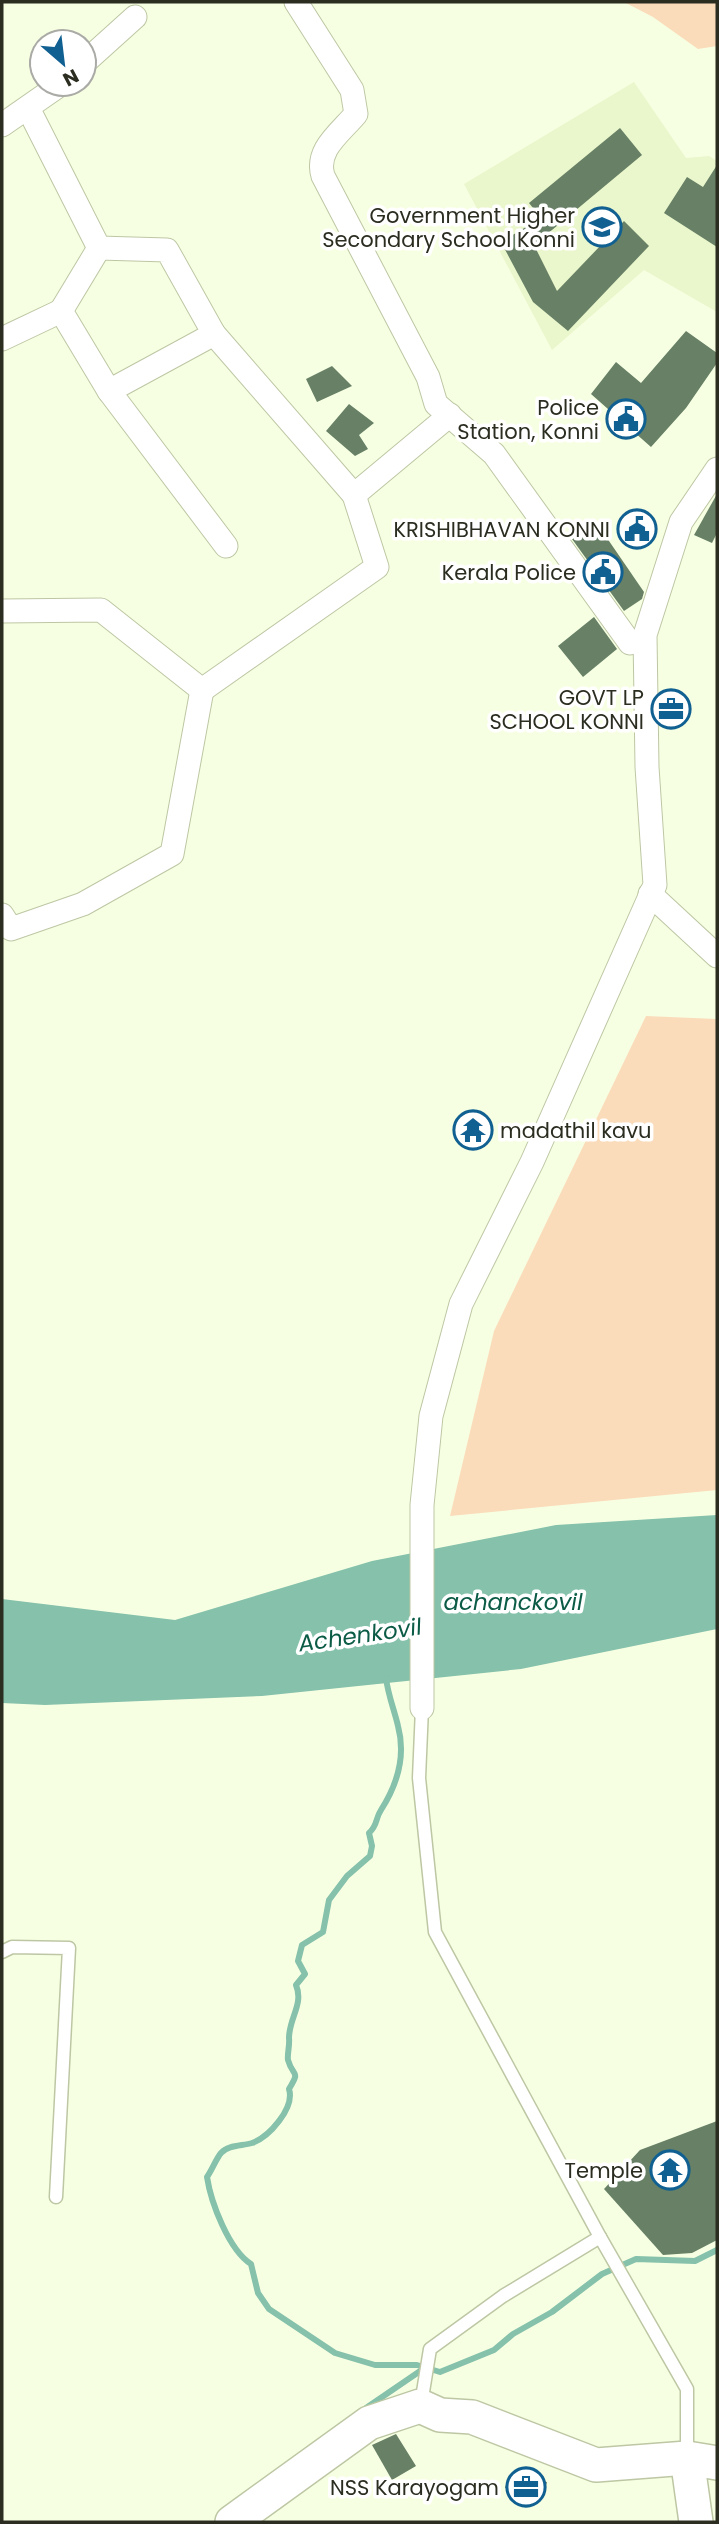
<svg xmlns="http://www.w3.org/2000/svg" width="719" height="2524" font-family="Poppins,sans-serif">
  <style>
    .built { fill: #eaf6cb }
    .green { fill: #fadcbb }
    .water { fill: #85c1ab }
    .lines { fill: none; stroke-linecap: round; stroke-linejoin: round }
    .stream { stroke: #85c1ab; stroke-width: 6 }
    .building { fill: #678066 }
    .service-casing { stroke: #bdc7a4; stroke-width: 15 }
    .minor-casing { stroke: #bdc7a4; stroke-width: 25 }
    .secondary-casing { stroke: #bdc7a4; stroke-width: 36 }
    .service { stroke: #fff; stroke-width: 12 }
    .minor { stroke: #fff; stroke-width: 23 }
    .secondary { stroke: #fff; stroke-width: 33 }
    .labels { text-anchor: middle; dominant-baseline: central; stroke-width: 7; stroke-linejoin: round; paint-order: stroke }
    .poi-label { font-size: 21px; fill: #2a2d20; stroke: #fff; text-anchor: end }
    .water-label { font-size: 23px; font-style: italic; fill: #0b5b46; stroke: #fff }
  </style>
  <rect width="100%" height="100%" fill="#f7ffe2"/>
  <!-- built -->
  <polygon class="built" points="634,82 686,158 709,156 717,161 717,312 644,270 552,350 464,184"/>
  <!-- green -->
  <g class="green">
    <polygon points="624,2 717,2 717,46 698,49 653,17"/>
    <polygon points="646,1016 717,1019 717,1490 450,1516 494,1331"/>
  </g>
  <!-- water -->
  <polygon class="water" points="717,1515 717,1629 521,1669 262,1696 45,1705 2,1703 2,1599 175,1620 372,1561 556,1525"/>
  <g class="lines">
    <!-- stream -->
    <g class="stream">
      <path d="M386,1678C388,1695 394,1709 398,1726C406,1756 397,1785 381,1810C375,1819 378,1825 369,1833L372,1846L370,1856L347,1876L329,1900L323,1932L302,1945L298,1961L305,1974L296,1985C304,2004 289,2018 289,2038C290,2044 287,2055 288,2060C293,2078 301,2069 289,2089C295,2108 269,2137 252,2143C242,2146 228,2145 221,2153C216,2159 212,2170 207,2177C211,2203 229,2250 251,2264L258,2293L269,2309L335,2353L375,2365H417L440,2372L494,2350L513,2334L552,2312L602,2274L636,2259L695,2261L717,2250"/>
      <polyline points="366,2408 426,2367"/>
    </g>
  </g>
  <!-- building -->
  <g class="building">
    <polygon points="620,128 642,155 534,245 557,291 624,221 649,246 568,331 533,302 501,242 541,218 529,203"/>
    <polygon points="717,165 717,247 664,213 687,177 703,187"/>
    <polygon points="686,331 717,353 717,363 686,408 651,447 591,394 616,362 641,383"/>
    <polygon points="332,366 352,386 317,402 306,379"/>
    <polygon points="349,404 374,423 359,435 368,449 355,456 326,431"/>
    <polygon points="717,494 717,533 712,543 694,535"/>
    <polygon points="596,522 644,592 642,599 624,611 572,539"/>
    <polygon points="594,617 617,649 583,677 558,646"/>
    <polygon points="717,2121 717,2240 692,2253 663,2255 604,2189 640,2150"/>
    <polygon points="396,2434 416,2466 392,2480 372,2445"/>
    <polygon points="509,2475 547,2482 542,2497 505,2488"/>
  </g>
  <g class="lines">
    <!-- service casing -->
    <g class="service-casing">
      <g id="service">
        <polyline points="422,1708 419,1778 435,1932 600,2237"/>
        <polyline points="2,1952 12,1947 69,1948 56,2197"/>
        <polyline points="421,2404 430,2349 503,2296 600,2237 687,2389 687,2458"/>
      </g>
    </g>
    <!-- minor casing -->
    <g class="minor-casing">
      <g id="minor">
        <path d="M296,2L352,90L356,114C340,133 315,150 323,176L428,377L436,404L494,454L630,643"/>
        <polyline points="84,63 135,17"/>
        <polyline points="28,108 99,248 167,250 214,334 354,495 450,415"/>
        <polyline points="2,125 61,84"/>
        <polyline points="99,248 61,311 109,391"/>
        <polyline points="214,334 109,391 226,546"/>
        <polyline points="2,339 61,311"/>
        <polyline points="2,611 101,610 202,690 377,567 354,495"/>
        <polyline points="650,894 717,956"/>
        <polyline points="2,915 11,929 83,904 172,854 202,690"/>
        <polyline points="422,1708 422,1505 431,1416 461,1304 532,1162 655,885 647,767 645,635 681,522 717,469"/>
      </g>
    </g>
    <!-- secondary casing -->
    <g class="secondary-casing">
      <g id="secondary">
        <polyline points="687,2458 696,2522"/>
        <polyline points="232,2522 369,2423 420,2406 440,2415 472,2417 596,2465 687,2458 717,2463"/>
      </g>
    </g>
    <!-- service -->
    <use href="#service" class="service"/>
    <!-- minor -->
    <use href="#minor" class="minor"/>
    <!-- secondary -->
    <use href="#secondary" class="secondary"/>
  </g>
  <!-- icons -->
  <defs>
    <g id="school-ring" transform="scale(2.0125)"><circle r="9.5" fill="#fff" stroke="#116092" stroke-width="1.5"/><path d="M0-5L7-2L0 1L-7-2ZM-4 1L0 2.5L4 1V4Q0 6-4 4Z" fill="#116092"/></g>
    <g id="civic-ring" transform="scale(2.0125)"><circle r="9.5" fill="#fff" stroke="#116092" stroke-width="1.5"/><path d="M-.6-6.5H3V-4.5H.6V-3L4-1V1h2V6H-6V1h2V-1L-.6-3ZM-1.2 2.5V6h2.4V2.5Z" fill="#116092"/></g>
    <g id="office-ring" transform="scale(2.0125)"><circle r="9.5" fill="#fff" stroke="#116092" stroke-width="1.5"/><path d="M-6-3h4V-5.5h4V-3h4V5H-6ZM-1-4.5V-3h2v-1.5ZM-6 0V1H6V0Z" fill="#116092"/></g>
    <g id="temple-ring" transform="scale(2.0125)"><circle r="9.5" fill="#fff" stroke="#116092" stroke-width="1.5"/><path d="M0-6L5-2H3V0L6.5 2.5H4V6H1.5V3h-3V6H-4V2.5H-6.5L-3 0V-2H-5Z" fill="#116092"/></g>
  </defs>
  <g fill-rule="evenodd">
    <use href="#school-ring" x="602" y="227"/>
    <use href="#civic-ring" x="626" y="419"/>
    <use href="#civic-ring" x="637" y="529"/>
    <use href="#civic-ring" x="603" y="572"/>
    <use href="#office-ring" x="671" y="709"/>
    <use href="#temple-ring" x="473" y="1130"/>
    <use href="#temple-ring" x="670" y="2170"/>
    <use href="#office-ring" x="526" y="2487"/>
  </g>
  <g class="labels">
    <!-- poi labels -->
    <g class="poi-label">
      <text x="575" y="215">Government Higher<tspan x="575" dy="24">Secondary School Konni</tspan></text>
      <text x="599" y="407">Police<tspan x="599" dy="24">Station, Konni</tspan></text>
      <text x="610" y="529">KRISHIBHAVAN KONNI</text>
      <text x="576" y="572">Kerala Police</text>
      <text x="644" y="697">GOVT LP<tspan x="644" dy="24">SCHOOL KONNI</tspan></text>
      <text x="500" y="1130" text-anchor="start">madathil kavu</text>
      <text x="643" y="2170">Temple</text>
      <text x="499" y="2487">NSS Karayogam</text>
    </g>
    <!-- water labels -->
    <g class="water-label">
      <text x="513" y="1602">achanckovil</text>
      <text transform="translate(360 1635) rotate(-8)">Achenkovil</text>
    </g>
  </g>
  <!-- border -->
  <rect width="719" height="2524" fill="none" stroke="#2a2d20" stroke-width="7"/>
  <!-- north arrow -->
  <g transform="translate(63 63) rotate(152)"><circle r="33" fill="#ffffff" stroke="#aaaba6" stroke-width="2"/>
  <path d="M0-5L12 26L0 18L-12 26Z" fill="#116092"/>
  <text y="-10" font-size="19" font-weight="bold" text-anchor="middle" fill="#2a2d20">N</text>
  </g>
</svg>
